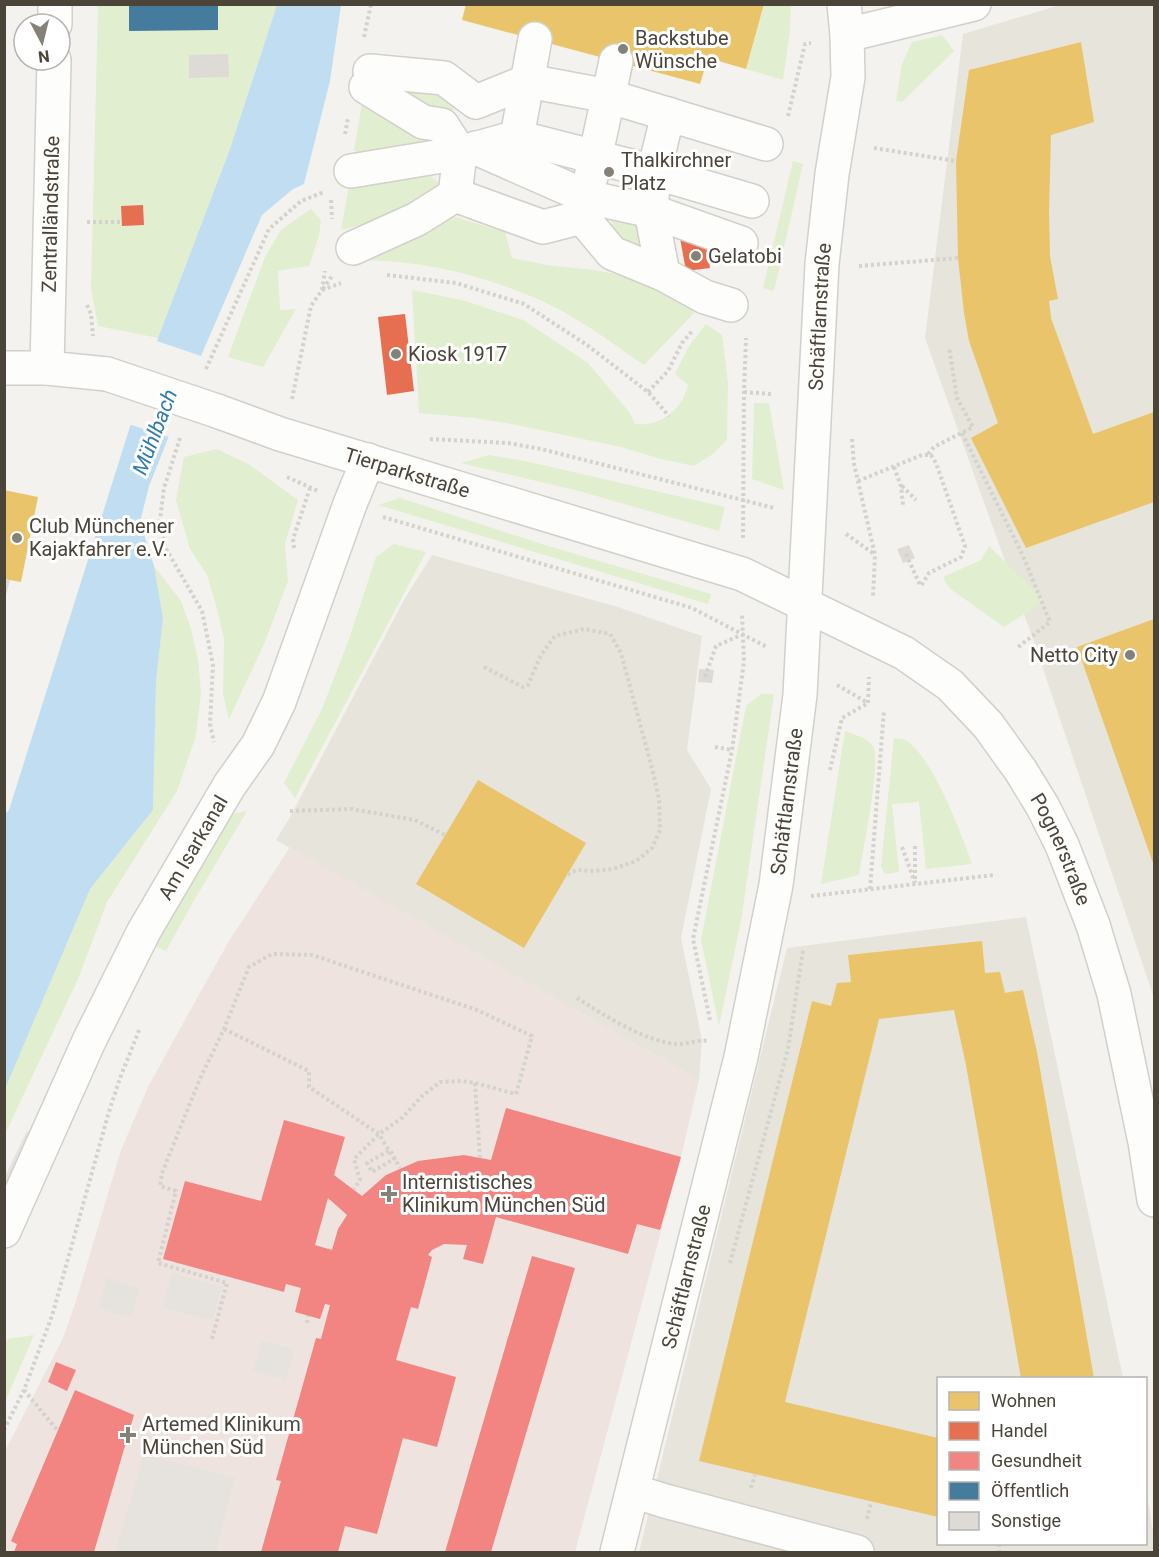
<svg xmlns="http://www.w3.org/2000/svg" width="1159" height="1557" font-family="Roboto,sans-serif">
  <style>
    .residential { fill: #e7e4dc }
    .medical { fill: #eee3df }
    .green { fill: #e1eecf }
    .parking { fill: #e6e3df }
    .water { fill: #c0ddf1 }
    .pier { fill: #f4f2ee }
    .homes { fill: #e9c46a }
    .shops { fill: #e76f51 }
    .health { fill: #f28482; fill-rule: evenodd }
    .public { fill: #457b9d }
    .building { fill: #dedbd6 }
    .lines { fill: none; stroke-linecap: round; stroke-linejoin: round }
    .minor-casing { stroke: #d2d0cb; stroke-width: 36 }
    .path { stroke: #d3d2cc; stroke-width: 4; stroke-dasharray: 3 3; stroke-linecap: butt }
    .minor { stroke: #fdfdfc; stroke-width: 33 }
    .minor-bridge-casing { stroke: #d2d0cb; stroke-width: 36; stroke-linecap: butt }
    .minor-bridge { stroke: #fdfdfc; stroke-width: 33 }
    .poi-dot { fill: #868178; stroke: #fff; stroke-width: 2 }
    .labels { text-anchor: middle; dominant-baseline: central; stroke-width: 6; stroke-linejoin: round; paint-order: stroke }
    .poi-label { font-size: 20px; fill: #4b4439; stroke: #fff; text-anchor: start }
    .street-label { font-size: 20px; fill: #4b4439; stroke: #fff }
    .water-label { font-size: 21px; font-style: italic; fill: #2e7ab2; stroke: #fff }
  </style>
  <rect width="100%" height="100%" fill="#f4f2ee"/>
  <!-- residential -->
  <g class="residential">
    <polygon points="1060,5 1154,5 1154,998 1033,639 925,338 963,34"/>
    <polygon points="432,555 618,607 702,636 687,750 711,789 681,938 702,1040 699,1080 276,840 289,819 404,600"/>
    <polygon points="1026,917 1123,1378 938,1378 938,1544 1146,1544 1146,1491 1154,1536 1154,1552 639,1552 787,948"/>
  </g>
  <!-- medical -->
  <polygon class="medical" points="290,847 699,1080 681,1157 575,1552 5,1552 4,1453 63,1338 75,1304 121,1150 148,1087 187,1016 229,941"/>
  <!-- green -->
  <g class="green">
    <polygon points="98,5 277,5 230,149 158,338 98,326 91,289"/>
    <polygon points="764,5 791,5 790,31 783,80 746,69"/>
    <polygon points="942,35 954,51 902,102 896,101 902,64 912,42"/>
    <polygon points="391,80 444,88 458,103 457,109 424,117"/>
    <polygon points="363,98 430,138 425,146 371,163 354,150"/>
    <polygon points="793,161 803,164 774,291 763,288"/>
    <polygon points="420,168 439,183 418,201 389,218 341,230 350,180"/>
    <polygon points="311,209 321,220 319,236 309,266 278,271 280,310 296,309 263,367 228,357 265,257 281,230"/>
    <path d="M449,215L505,232L512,258L547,265L594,270L631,277L683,294L695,312L644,365C609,341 574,314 535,298C480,274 422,261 362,260Z"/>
    <polygon points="605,215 635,219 650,252 623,253 611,221"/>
    <path d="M412,290L462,300L523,320L588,363L629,412L635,424C661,427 682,410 688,385L675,374L689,346L706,324L722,335L728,383L727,440L713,454L694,466L661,459L621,447L512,424L474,418L419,413Z"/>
    <polygon points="754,403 769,403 784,490 752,479"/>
    <polygon points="217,449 250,465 298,500 285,544 288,581 265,642 229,719 223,695 224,639 216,605 207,575 190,549 176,500 184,457"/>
    <polygon points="489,455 525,461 725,507 719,531 579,491 461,463"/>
    <polygon points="400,498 545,545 711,594 708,604 378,505"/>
    <polygon points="394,544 426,552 295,798 284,783 322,709 349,639 376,557"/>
    <polygon points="989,546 1045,601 1004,627 952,590 947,585 943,577 981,560"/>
    <polygon points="154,566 181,601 191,629 198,659 201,693 196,736 177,791 107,902 78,979 5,1134 5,1089 90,889 153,810 156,681 163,618"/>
    <polygon points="761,694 774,694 741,921 719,1026 701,940 746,706"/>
    <path d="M845,731C855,735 866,737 873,746C882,760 862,854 859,875L821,884Z"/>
    <path d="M894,738C898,739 904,738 907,741C934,760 961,833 972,864L926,869L919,802L892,804L899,872L885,874L881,866Z"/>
    <polygon points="247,811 193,902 166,951 155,946 156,939 232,814"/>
    <polygon points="34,1335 5,1402 5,1344 7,1339"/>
  </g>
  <!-- parking -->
  <g class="parking">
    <polygon points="27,1131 34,1134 5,1195 5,1176"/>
    <polygon points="172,1273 222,1287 212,1321 162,1308"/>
    <polygon points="107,1278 140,1288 131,1318 98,1308"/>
    <polygon points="262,1340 295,1350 286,1380 253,1371"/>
    <polygon points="144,1454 235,1478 216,1552 115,1552"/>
  </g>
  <!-- water -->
  <polygon class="water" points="277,5 341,5 330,81 304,184 293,189 262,215 204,349 149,486 140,522 154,566 163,618 156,681 153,810 90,889 5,1089 5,814 9,810 158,338 230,149"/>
  <!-- pier -->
  <polygon class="pier" points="154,340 204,357 172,438 128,424"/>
  <!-- homes -->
  <g class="homes">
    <polygon points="466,4 764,4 746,69 708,58 700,84 462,20"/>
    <polygon points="1081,42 1094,122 1051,135 1049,211 1050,256 1058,299 1049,301 1051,318 1093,434 1154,412 1154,502 1026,548 971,438 998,423 969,341 964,313 958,258 956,161 969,70"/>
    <polygon points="4,490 38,497 21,582 4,579"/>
    <polygon points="1154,619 1154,866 1077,647"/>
    <polygon points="478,780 586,843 524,948 416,884"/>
    <polygon points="982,941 985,973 1000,972 1005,993 1023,990 1037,1052 1094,1378 1021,1378 966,1065 954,1010 879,1019 785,1402 938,1438 938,1517 699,1461 812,1001 831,1006 837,983 851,982 848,955"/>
  </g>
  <!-- shops -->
  <g class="shops">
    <polygon points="143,205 144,225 122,226 121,206"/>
    <polygon points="680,238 707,243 710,268 686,271"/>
    <polygon points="405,314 414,391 387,395 378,317"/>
  </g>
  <!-- health -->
  <g class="health">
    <path d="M506,1108L681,1157L660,1230L637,1224L628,1254L496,1217L483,1264L463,1259L467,1245L444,1244L432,1250L428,1255L432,1257L418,1309L411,1307L396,1360L456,1377L437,1447L403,1438L377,1534L345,1526L338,1552H261L281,1481L276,1480L316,1338L321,1339L330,1305L325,1304L320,1319L295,1312L301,1288L286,1284L284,1292L163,1259L185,1181L261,1201L284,1120L345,1137L334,1175L362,1196L386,1175L418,1161L464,1155L491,1160ZM328,1198L347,1215L338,1229L332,1250L315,1245Z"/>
    <polygon points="532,1256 575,1268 491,1552 445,1552"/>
    <polygon points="56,1362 76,1370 67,1391 48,1382"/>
    <polygon points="75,1390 134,1415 94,1552 14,1552 17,1544 11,1541"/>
  </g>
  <!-- public -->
  <polygon class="public" points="129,4 218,4 218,30 129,31"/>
  <!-- building -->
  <g class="building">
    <polygon points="228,54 229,77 189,78 189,55"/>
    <polygon points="909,545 915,558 903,563 897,549"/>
    <polygon points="4,579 10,580 5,599 4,599"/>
    <polygon points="699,669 714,670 712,683 698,682"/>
  </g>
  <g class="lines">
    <!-- minor casing -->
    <g class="minor-casing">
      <g id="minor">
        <polyline points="55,24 55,4"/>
        <polyline points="847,35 974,4"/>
        <polyline points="370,71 444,78 476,102 528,81 608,96 766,144"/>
        <polyline points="668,114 654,172 752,201"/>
        <polyline points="517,137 654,172 651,211 663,274 705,297 731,305"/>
        <polyline points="476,148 587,197 651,211 741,243"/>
        <polyline points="351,171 460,153 442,125 423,122 366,87"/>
        <polyline points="591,177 616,61"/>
        <polyline points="455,195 543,227 582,217 612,253 663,274"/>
        <polyline points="353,248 417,219 455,195 460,153 517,137 535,39"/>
        <polyline points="4,368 47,368 107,374"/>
        <path id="s1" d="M47,368L54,60"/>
        <path id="s2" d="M217,411L280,434L742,574L904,653L950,685L988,725L1021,771L1043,807L1062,845L1093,925L1114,994L1145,1142L1154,1200"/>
        <path id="s3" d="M4,1231L89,1041L144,931L229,786L258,745L279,702L350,504L368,460"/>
        <polyline points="633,1491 665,1501 857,1552"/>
        <path id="s4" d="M617,1552L741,1057L776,885L800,695L822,264L832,174L848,77L847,35L844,4"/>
      </g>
    </g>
    <!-- path -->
    <g class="path">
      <polyline points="364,37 371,4"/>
      <polyline points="788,116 805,44 811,43"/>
      <polyline points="345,134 348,118"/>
      <polyline points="874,148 956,161"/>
      <polyline points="331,200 332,219"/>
      <polyline points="87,222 120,222"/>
      <polyline points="859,266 958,258"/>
      <polyline points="387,275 456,283 524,304 587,345 648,392 669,416"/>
      <polyline points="323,289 332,276"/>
      <polyline points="322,290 341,283"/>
      <polyline points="87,305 91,314 93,336"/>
      <polyline points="206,369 269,229 301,201 324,192"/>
      <polyline points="648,392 668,371 682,343 693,330"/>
      <polyline points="744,392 772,394"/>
      <polyline points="292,399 311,306 322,290 325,271"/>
      <polyline points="962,433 1023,556 1050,622 1017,648"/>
      <polyline points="180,438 164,488 160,520 165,547 202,611 213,665 210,724 214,742"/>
      <polyline points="430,439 508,443 541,449 774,508"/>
      <polyline points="852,439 854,464 875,555 873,597"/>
      <polyline points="928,454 934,447 973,427 957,398 949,347"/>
      <polyline points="894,467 901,486 903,505"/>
      <polyline points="287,477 318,491"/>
      <polyline points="858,481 922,455 931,455 936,463 965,546 961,557 929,573 921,586"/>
      <polyline points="902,486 916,500"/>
      <polyline points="383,517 692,608 767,647"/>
      <polyline points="846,534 874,554"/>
      <polyline points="743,538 744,392 746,338"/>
      <polyline points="294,548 293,539 310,488"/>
      <polyline points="906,554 920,585"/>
      <polyline points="484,667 523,687 528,685 541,655 555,636 584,629 610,634 621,653 653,772 659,799 660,830 652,848 636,861 613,869 593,871 576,870 567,875"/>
      <polyline points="705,677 716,646 741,635"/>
      <polyline points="837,685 868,703"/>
      <polyline points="868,703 869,677"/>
      <polyline points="715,747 732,750"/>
      <polyline points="830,770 842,718 868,703"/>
      <polyline points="290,811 352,809 415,820 445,835"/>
      <polyline points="902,847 915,883"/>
      <polyline points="915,879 915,846"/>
      <polyline points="870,889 884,710"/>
      <polyline points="811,896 994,875"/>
      <path d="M577,998C602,1014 646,1042 676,1044C687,1045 697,1039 709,1041"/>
      <polyline points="710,1020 693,939 732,750 744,662 742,614"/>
      <polyline points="224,1029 309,1071 309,1087 379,1134 394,1159 372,1172 367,1163 390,1150 400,1168"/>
      <polyline points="475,1083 480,1158"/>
      <polyline points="730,1263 788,1049 803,950"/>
      <polyline points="307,1323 308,1316"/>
      <polyline points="212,1339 227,1283 158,1263 176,1191 160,1186 162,1173 199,1081 224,1029 249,967 272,954 312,955 477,1010 532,1036 516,1094 475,1083 461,1081 440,1082 421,1097 402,1118 379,1134 354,1159 360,1180 354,1189"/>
      <polyline points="24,1390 58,1431"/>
      <polyline points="4,1430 24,1390 52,1316 108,1115 120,1078 140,1028"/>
      <polyline points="751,1488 755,1475"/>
      <polyline points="867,1519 871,1502"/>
      <polyline points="999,1544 999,1552"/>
    </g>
    <!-- minor -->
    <use href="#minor" class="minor"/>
    <!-- minor-bridge casing -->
    <g class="minor-bridge-casing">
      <polyline id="minor-bridge" points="107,374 217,411"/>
    </g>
    <!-- minor-bridge -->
    <use href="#minor-bridge" class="minor-bridge"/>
  </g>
  <!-- markers -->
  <g class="poi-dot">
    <circle cx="623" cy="49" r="6"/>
    <circle cx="609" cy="172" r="6"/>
    <circle cx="696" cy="256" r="6"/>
    <circle cx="396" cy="354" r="6"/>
    <circle cx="17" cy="538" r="6"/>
    <circle cx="1130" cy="655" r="6"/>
    <path d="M386 1185h6v6h6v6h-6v6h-6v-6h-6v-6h6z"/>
    <path d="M125 1426h6v6h6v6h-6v6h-6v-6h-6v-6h6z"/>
  </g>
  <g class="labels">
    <!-- poi labels -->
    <g class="poi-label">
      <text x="635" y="38">Backstube<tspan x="635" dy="23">Wünsche</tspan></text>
      <text x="621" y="160">Thalkirchner<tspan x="621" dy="23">Platz</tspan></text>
      <text x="708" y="256">Gelatobi</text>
      <text x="408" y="354">Kiosk 1917</text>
      <text x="29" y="526">Club Münchener<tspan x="29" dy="23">Kajakfahrer e.V.</tspan></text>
      <text x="1118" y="655" text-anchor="end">Netto City</text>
      <text x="402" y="1182">Internistisches<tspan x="402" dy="23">Klinikum München Süd</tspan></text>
      <text x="142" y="1424">Artemed Klinikum<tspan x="142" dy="23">München Süd</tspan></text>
    </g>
    <!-- street labels -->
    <g class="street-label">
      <text stroke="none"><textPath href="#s1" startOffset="154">Zentralländstraße</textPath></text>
      <text stroke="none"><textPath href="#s4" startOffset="1256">Schäftlarnstraße</textPath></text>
      <text stroke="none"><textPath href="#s2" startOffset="200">Tierparkstraße</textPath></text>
      <text stroke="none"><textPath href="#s4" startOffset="770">Schäftlarnstraße</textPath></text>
      <text stroke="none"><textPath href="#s3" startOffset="428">Am Isarkanal</textPath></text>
      <text stroke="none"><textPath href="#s2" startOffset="986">Pognerstraße</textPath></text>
      <text stroke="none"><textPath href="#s4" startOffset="284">Schäftlarnstraße</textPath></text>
    </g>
    <!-- water labels -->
    <g class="water-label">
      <text transform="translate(155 432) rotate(-69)">Mühlbach</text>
    </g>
  </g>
  <!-- border -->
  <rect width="1159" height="1557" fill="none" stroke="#4b4439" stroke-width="12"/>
  <!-- legend -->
  <rect x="937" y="1377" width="210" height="168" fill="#ffffff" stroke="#b7b4b0" stroke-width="1.5"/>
  <rect x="949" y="1392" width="30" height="18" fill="#e9c46a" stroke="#b7b4b0" stroke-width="1.5"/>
  <text x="991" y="1407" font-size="18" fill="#4b4439">Wohnen</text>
  <rect x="949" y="1422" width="30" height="18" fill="#e76f51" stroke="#b7b4b0" stroke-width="1.5"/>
  <text x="991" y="1437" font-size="18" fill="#4b4439">Handel</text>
  <rect x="949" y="1452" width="30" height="18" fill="#f28482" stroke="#b7b4b0" stroke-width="1.5"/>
  <text x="991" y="1467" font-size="18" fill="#4b4439">Gesundheit</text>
  <rect x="949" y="1482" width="30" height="18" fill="#457b9d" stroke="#b7b4b0" stroke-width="1.5"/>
  <text x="991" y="1497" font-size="18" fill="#4b4439">Öffentlich</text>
  <rect x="949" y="1512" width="30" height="18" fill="#dedbd6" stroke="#b7b4b0" stroke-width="1.5"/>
  <text x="991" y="1527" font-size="18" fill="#4b4439">Sonstige</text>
  <!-- north arrow -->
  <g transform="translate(42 42) rotate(173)"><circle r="28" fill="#ffffff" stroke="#b7b4b0" stroke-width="1.5"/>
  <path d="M0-4.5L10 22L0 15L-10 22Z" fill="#868178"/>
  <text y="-9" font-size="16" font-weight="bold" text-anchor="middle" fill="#4b4439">N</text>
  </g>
</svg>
